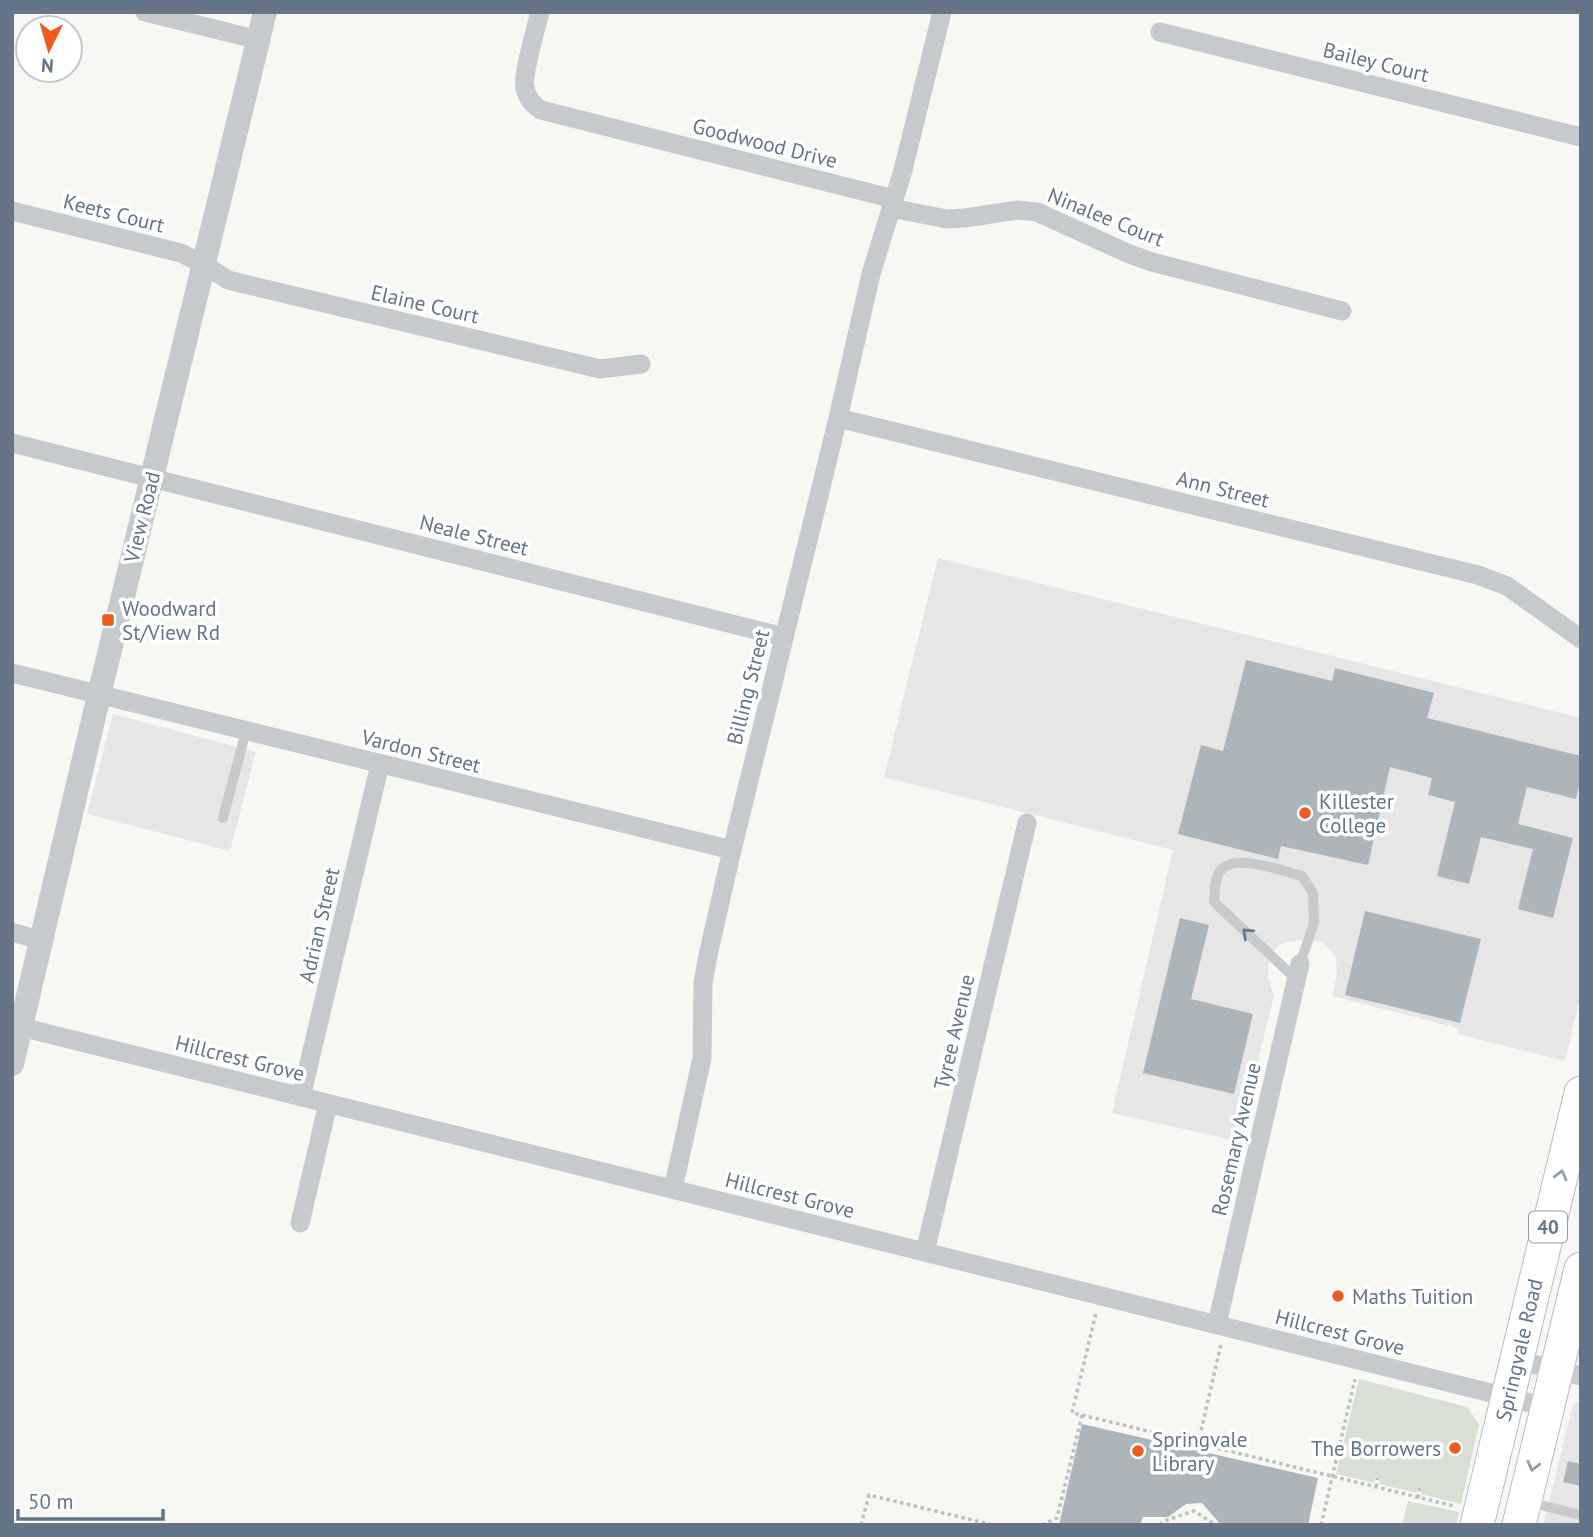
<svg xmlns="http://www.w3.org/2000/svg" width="1593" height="1537" font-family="'PT Sans',sans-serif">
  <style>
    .built { fill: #e5e6e5 }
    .green { fill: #d8dfd4 }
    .building { fill: #adb5bb }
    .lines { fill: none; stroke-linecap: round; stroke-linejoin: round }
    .trunk-casing { stroke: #b8bcbf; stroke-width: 35 }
    .path { stroke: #bdc0c2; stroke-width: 3.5; stroke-dasharray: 3.5 3.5; stroke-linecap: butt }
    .service { stroke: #c6cacd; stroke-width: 10 }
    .minor { stroke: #c6cacd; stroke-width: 19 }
    .tertiary { stroke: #c6cacd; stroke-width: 24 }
    .trunk { stroke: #fff; stroke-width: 33 }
    .oneway { stroke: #69798a }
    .oneway2 { stroke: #929eab }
    .poi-dot { fill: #f05b1b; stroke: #fff; stroke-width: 2.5 }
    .labels { text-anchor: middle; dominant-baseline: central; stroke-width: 7; stroke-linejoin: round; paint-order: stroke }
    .shield { fill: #fff; stroke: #929eab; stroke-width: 2 }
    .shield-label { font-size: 19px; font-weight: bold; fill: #647587 }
    .street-label { font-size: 21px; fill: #647587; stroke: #fff }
    .poi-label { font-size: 21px; fill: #647587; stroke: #fff; text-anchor: start }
  </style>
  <rect width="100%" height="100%" fill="#f7f7f4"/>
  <!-- built -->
  <g class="built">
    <polygon points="938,558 1581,718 1581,994 1565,1061 1458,1034 1458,1028 1332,996 1337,975 1336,958 1333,953 1322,942 1311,940 1302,940 1283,943 1279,946 1274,950 1269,962 1268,977 1274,996 1238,1141 1112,1113 1173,850 884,777"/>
    <polygon points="113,714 256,752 230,851 87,814"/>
    <polygon points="1581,1401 1581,1525 1543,1525 1573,1404"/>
  </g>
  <!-- green -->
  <g class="green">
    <polygon points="1359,1379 1467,1407 1479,1424 1461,1504 1421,1494 1422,1488 1418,1488 1417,1493 1379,1484 1381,1479 1376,1477 1374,1483 1336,1474"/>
    <polygon points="1408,1501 1459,1512 1456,1525 1402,1525"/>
  </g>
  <!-- building -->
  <g class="building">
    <polygon points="1246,660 1332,681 1335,668 1434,693 1427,718 1581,756 1581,778 1576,799 1527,787 1518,824 1573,838 1553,918 1518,909 1533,849 1481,837 1469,884 1437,876 1455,802 1428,795 1432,778 1390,767 1368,865 1281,846 1278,859 1178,834 1201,745 1223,751"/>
    <polygon points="1365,911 1481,939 1460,1023 1345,995"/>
    <polygon points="1180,918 1209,925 1191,999 1253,1014 1234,1094 1143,1073"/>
    <polygon points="1082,1424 1318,1478 1308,1525 1221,1525 1202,1503 1186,1504 1168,1517 1143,1517 1140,1525 1059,1525"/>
    <polygon points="1568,1461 1581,1464 1581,1486 1563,1482"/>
  </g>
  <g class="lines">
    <!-- trunk casing -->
    <g class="trunk-casing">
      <g id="trunk">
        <polyline points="1477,1525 1581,1093"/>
        <polyline points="1519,1525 1581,1269"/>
      </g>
    </g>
    <!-- path -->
    <g class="path">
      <polyline points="1082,1415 1454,1506"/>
      <polyline points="1198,1444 1221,1344"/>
      <polyline points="1376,1487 1378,1478"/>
      <polyline points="1418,1498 1420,1488"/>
      <polyline points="861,1525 869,1495 993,1525"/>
      <polyline points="1042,1525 1057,1518 1082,1415 1072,1413 1096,1313"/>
      <polyline points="1160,1525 1164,1521 1194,1511 1216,1525"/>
      <polyline points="1321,1525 1355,1379"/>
    </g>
    <!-- service -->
    <g class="service">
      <polyline points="223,818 246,731"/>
      <path d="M1296,979L1214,902C1215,892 1214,878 1221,870C1236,853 1283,871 1302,876L1313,893L1314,923L1300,964"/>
      <polyline points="1528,1502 1581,1515"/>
    </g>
    <!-- minor -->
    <g class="minor">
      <polyline points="145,12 259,40"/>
      <path d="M540,12C536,28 522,76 525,88C527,97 533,105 541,110L894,199L902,174L942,12"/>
      <polyline points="1160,32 1581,137"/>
      <polyline points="891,208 947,219 965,218 1018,210 1037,212 1127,253 1152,262 1342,311"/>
      <polyline points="12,211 181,253 203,264 228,280 600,369 641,364"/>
      <polyline points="838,418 1478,575 1507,586 1581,639"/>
      <polyline points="12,443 784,637"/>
      <polyline points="12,673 732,850"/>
      <polyline points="12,932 42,941"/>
      <polyline points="21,1027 1547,1407"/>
      <polyline points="301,1097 380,764"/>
      <polyline points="673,1189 702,1058 703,983 708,955 732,850 838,418 871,274 894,199"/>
      <polyline points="300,1223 328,1104"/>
      <polyline points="925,1252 1027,823"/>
      <polyline points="1217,1324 1300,964"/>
      <polyline points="1517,1360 1581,1376"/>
    </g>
    <!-- tertiary -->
    <polyline class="tertiary" points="12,1064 99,695 265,12"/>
    <!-- trunk -->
    <use href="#trunk" class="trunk"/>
  </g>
  <!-- one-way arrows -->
  <defs><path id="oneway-chevron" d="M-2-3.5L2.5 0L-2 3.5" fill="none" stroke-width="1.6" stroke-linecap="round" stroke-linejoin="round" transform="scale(1.75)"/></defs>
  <use class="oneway" href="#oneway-chevron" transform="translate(1247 933) rotate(-137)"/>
  <g class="oneway2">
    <use href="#oneway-chevron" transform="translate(1561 1175) rotate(-76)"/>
    <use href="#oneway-chevron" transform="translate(1533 1466) rotate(104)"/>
  </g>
  <!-- markers -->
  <g class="poi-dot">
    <rect x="101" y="613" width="14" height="14" rx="3.5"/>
    <circle cx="1305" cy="813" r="7"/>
    <circle cx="1338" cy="1296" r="7"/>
    <circle cx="1455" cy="1448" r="7"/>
    <circle cx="1138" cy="1451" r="7"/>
  </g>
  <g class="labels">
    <!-- shield labels -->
    <rect class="shield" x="1529" y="1211.5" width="38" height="31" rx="5"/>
    <g class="shield-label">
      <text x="1548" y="1227">40</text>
    </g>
    <!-- street labels -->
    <g class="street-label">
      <text transform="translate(1376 62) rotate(14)">Bailey Court</text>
      <text transform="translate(765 143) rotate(14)">Goodwood Drive</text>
      <text transform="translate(114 213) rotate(14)">Keets Court</text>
      <text transform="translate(1106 217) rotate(22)">Ninalee Court</text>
      <text transform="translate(425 304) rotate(13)">Elaine Court</text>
      <text transform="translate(1223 489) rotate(14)">Ann Street</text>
      <text transform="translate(142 517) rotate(-76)">View Road</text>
      <text transform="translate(474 535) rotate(14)">Neale Street</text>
      <text transform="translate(748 687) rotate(-76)">Billing Street</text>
      <text transform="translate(421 751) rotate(14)">Vardon Street</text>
      <text transform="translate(319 925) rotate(-77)">Adrian Street</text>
      <text transform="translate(954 1032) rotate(-77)">Tyree Avenue</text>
      <text transform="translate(240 1058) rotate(14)">Hillcrest Grove</text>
      <text transform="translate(1236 1139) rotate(-77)">Rosemary Avenue</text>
      <text transform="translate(790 1195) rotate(14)">Hillcrest Grove</text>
      <text transform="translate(1340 1332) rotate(14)">Hillcrest Grove</text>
      <text transform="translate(1519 1350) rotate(-77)">Springvale Road</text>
    </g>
    <!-- poi labels -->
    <g class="poi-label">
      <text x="122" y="608">Woodward<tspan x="122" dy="24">St/View Rd</tspan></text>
      <text x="1319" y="801">Killester<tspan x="1319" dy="24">College</tspan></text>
      <text x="1352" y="1296">Maths Tuition</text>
      <text x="1152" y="1439">Springvale<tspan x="1152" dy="24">Library</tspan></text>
      <text x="1441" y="1448" text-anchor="end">The Borrowers</text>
    </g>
  </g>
  <!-- border -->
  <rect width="1593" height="1537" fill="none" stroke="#647587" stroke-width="28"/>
  <!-- north arrow -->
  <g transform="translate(49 49) rotate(185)"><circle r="33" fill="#ffffff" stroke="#c1c8cf" stroke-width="2"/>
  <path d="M0-5L12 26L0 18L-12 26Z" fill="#f05b1b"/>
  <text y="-10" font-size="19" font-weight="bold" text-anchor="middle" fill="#647587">N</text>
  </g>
  <!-- scale -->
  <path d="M18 1509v10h145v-10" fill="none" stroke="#647587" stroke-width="3.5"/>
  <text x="28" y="1509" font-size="21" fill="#647587" stroke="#ffffff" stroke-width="5" paint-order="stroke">50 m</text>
</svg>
